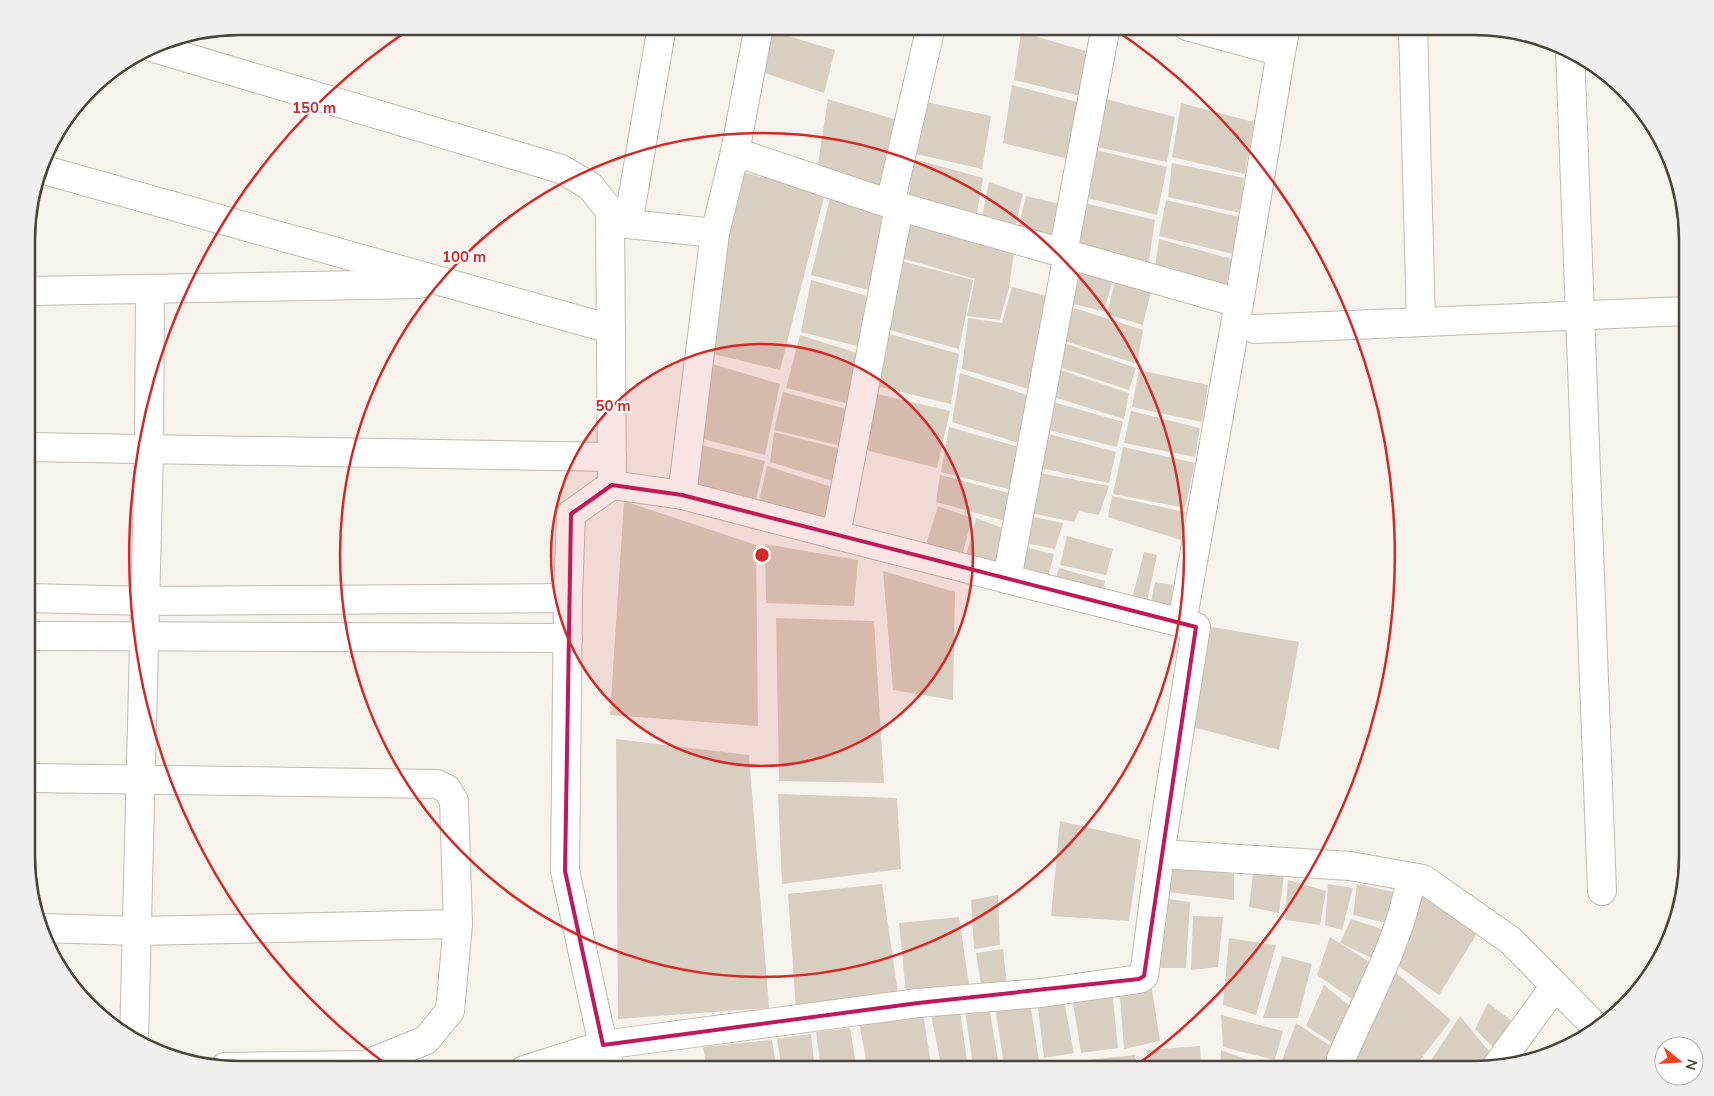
<svg xmlns="http://www.w3.org/2000/svg" width="1714" height="1096" font-family="'Nunito Sans',sans-serif">
  <style>
    .building { fill: #d8cfc1 }
    .lines { fill: none; stroke-linecap: round; stroke-linejoin: round }
    .minor-casing { stroke: #c2bbae; stroke-width: 30 }
    .minor { stroke: #fff; stroke-width: 28 }
    .marked { fill: none; stroke: #c2185b; stroke-width: 4; stroke-linejoin: round }
    .ring { fill: none; stroke: #d62828; stroke-width: 2.5 }
    .rim { fill: none; stroke: #4b4439; stroke-width: 2.5 }
    .centre { fill: #d62828; stroke: #fff; stroke-width: 2.5 }
    .ring-label { font-size: 15px; text-anchor: middle; font-weight: bold; fill: #d62828; stroke: #fff; stroke-width: 4; stroke-linejoin: round; paint-order: stroke }
  </style>
  <rect width="100%" height="100%" fill="#f6f3ec"/>
  <!-- building -->
  <g class="building">
    <polygon points="1207,26 1269,26 1266,42"/>
    <polygon points="761,28 835,50 824,93 752,69"/>
    <polygon points="1021,32 1092,53 1081,96 1014,80"/>
    <polygon points="1012,85 1081,103 1069,159 1003,143"/>
    <polygon points="828,99 900,121 888,188 817,170"/>
    <polygon points="1106,99 1175,117 1167,162 1097,147"/>
    <polygon points="926,102 991,116 982,169 916,154"/>
    <polygon points="1181,103 1254,122 1245,174 1172,157"/>
    <polygon points="1096,150 1167,167 1157,215 1088,198"/>
    <polygon points="914,159 983,178 975,224 907,206"/>
    <polygon points="1172,163 1244,178 1240,213 1168,197"/>
    <polygon points="742,172 825,193 780,370 705,352"/>
    <polygon points="989,182 1023,194 1013,235 980,226"/>
    <polygon points="831,194 889,213 872,291 811,275"/>
    <polygon points="1026,196 1064,205 1054,247 1016,236"/>
    <polygon points="1166,200 1239,217 1233,254 1159,236"/>
    <polygon points="1084,203 1155,220 1148,267 1074,249"/>
    <polygon points="905,214 1015,246 1009,288 1000,320 967,316 975,279 898,257"/>
    <polygon points="1159,239 1232,259 1224,295 1154,275"/>
    <polygon points="897,260 973,280 959,349 882,328"/>
    <polygon points="1073,264 1114,276 1104,311 1068,303"/>
    <polygon points="1116,277 1152,287 1143,325 1107,314"/>
    <polygon points="811,280 871,297 865,348 801,332"/>
    <polygon points="1012,287 1047,296 1032,390 962,369 968,318 1002,323"/>
    <polygon points="1068,306 1143,330 1137,364 1062,340"/>
    <polygon points="883,332 959,354 951,404 872,385"/>
    <polygon points="800,335 860,354 853,405 786,388"/>
    <polygon points="1064,343 1136,368 1129,390 1059,367"/>
    <polygon points="706,362 780,384 765,455 695,437"/>
    <polygon points="1060,370 1129,393 1124,419 1054,397"/>
    <polygon points="1139,370 1208,385 1202,422 1132,407"/>
    <polygon points="960,373 1030,396 1022,444 952,422"/>
    <polygon points="783,392 850,410 842,446 774,430"/>
    <polygon points="873,393 950,411 937,468 861,449"/>
    <polygon points="1053,402 1123,422 1117,447 1049,430"/>
    <polygon points="1131,411 1200,428 1195,457 1124,443"/>
    <polygon points="949,427 1022,448 1012,490 941,472"/>
    <polygon points="774,432 841,449 836,482 770,462"/>
    <polygon points="1049,434 1116,452 1109,483 1041,468"/>
    <polygon points="697,444 765,461 755,504 691,485"/>
    <polygon points="1123,447 1195,463 1185,508 1113,494"/>
    <polygon points="767,466 835,488 824,524 758,506"/>
    <polygon points="1039,473 1109,486 1099,515 1079,511 1074,522 1031,513"/>
    <polygon points="940,475 1013,494 1009,522 936,502"/>
    <polygon points="1112,496 1185,512 1181,540 1108,517"/>
    <polygon points="624,501 756,545 758,726 610,715"/>
    <polygon points="938,506 972,518 961,560 924,551"/>
    <polygon points="1029,516 1063,523 1055,549 1021,542"/>
    <polygon points="976,518 1007,530 999,569 965,560"/>
    <polygon points="1067,536 1113,549 1106,575 1060,565"/>
    <polygon points="765,544 858,560 854,606 766,603"/>
    <polygon points="1021,546 1054,554 1046,584 1012,576"/>
    <polygon points="1144,552 1157,555 1145,611 1130,607"/>
    <polygon points="1059,568 1105,581 1101,600 1053,588"/>
    <polygon points="883,571 955,592 953,700 893,690"/>
    <polygon points="1155,582 1173,585 1169,615 1149,612"/>
    <polygon points="776,618 874,621 884,783 779,781"/>
    <polygon points="1207,626 1299,642 1279,750 1193,727"/>
    <polygon points="616,739 749,755 769,1008 618,1019"/>
    <polygon points="778,794 897,798 901,869 782,884"/>
    <polygon points="1060,821 1141,840 1129,921 1051,916"/>
    <polygon points="1163,866 1234,874 1234,900 1160,891"/>
    <polygon points="1253,874 1284,875 1279,913 1249,907"/>
    <polygon points="1288,880 1326,891 1320,925 1285,920"/>
    <polygon points="1423,883 1478,932 1439,995 1394,963"/>
    <polygon points="882,884 898,993 796,1009 788,894"/>
    <polygon points="1328,884 1353,888 1342,930 1325,925"/>
    <polygon points="1357,884 1403,894 1390,924 1353,915"/>
    <polygon points="998,895 1000,945 974,949 971,900"/>
    <polygon points="1161,898 1190,902 1186,968 1151,968"/>
    <polygon points="1193,916 1223,917 1218,967 1191,970"/>
    <polygon points="959,917 969,985 906,993 899,923"/>
    <polygon points="1351,919 1388,931 1376,960 1340,943"/>
    <polygon points="1330,937 1374,965 1358,1003 1317,975"/>
    <polygon points="1229,938 1276,945 1256,1015 1223,1005"/>
    <polygon points="1003,949 1007,986 982,991 976,953"/>
    <polygon points="1282,956 1312,964 1298,1018 1263,1018"/>
    <polygon points="1386,964 1451,1020 1413,1069 1364,1069 1346,1058"/>
    <polygon points="1151,983 1160,1041 1124,1049 1119,985"/>
    <polygon points="1324,985 1356,1011 1339,1047 1306,1026"/>
    <polygon points="1112,989 1118,1048 1081,1053 1072,996"/>
    <polygon points="1063,996 1074,1053 1044,1058 1037,1000"/>
    <polygon points="1030,1002 1039,1061 1004,1065 995,1007"/>
    <polygon points="1488,1003 1516,1024 1497,1051 1475,1029"/>
    <polygon points="989,1007 999,1065 973,1066 965,1010"/>
    <polygon points="930,1010 960,1011 968,1068 942,1069"/>
    <polygon points="923,1014 932,1070 868,1070 859,1022"/>
    <polygon points="1221,1015 1283,1031 1275,1060 1223,1047"/>
    <polygon points="1460,1016 1496,1060 1488,1069 1439,1069 1430,1062"/>
    <polygon points="1296,1023 1338,1051 1329,1069 1290,1069 1281,1063"/>
    <polygon points="850,1028 856,1064 821,1068 816,1032"/>
    <polygon points="811,1034 815,1070 782,1070 777,1039"/>
    <polygon points="772,1040 777,1070 707,1070 703,1047"/>
    <polygon points="1200,1046 1201,1069 1149,1069 1146,1050"/>
    <polygon points="1221,1050 1272,1069 1220,1069"/>
    <polygon points="1135,1055 1138,1069 1068,1069 1067,1062"/>
    <polygon points="1063,1065 1063,1069 1037,1069 1037,1068"/>
  </g>
  <g class="lines">
    <!-- minor casing -->
    <g class="minor-casing">
      <g id="minor">
        <polyline points="662,26 628,224 715,233 735,152 890,204"/>
        <polyline points="931,26 890,204 1063,253 1106,26"/>
        <polyline points="1187,26 1281,52 1286,26"/>
        <polyline points="1413,26 1421,322"/>
        <polyline points="151,47 561,169 590,186 610,211 612,485"/>
        <polyline points="1570,51 1602,891"/>
        <polyline points="735,152 759,26"/>
        <polyline points="41,169 611,329"/>
        <polyline points="899,207 836,535 1007,579"/>
        <polyline points="715,233 682,495 836,535"/>
        <polyline points="1063,253 1239,303 1281,52"/>
        <polyline points="1068,254 1007,579 1182,623 1239,303"/>
        <polyline points="28,291 419,284"/>
        <polyline points="1255,329 1687,311"/>
        <polyline points="28,447 612,457"/>
        <polyline points="682,495 612,485 571,514 568,598 565,871 603,1045 918,1003 1041,993 1139,979 1144,976 1160,854 1196,627 1182,623"/>
        <polyline points="28,598 145,601 568,598"/>
        <polyline points="28,636 568,638"/>
        <polyline points="28,778 437,784 447,789 454,801 458,924 450,1011 426,1040 365,1065 225,1067"/>
        <polyline points="1160,854 1350,866 1423,879 1510,940 1596,1027"/>
        <polyline points="43,928 137,931 458,924"/>
        <polyline points="134,1040 149,449 150,289"/>
        <path d="M1341,1059C1365,1003 1402,937 1411,877"/>
        <polyline points="1496,1067 1555,986"/>
        <polyline points="524,1070 603,1045 611,1070"/>
      </g>
    </g>
    <!-- minor -->
    <use href="#minor" class="minor"/>
  </g>
  <!-- marked area -->
  <path class="marked" d="M612,485L682,495L1196,627L1144,976L1139,979L918,1003L603,1045L565,871L571,514Z"/>
  <!-- distance rings -->
  <circle cx="762" cy="555" r="211" fill="#d62828" fill-opacity=".12"/>
  <g class="ring">
    <circle cx="762" cy="555" r="211"/>
    <circle cx="762" cy="555" r="422"/>
    <path d="M390 1067A633 633 0 0 1 413 27M1111 27A633 633 0 0 1 1134 1067"/>
  </g>
  <!-- crop -->
  <path d="M0 0H1714V1096H0ZM240 35H1474A205 205 0 0 1 1679 240V856A205 205 0 0 1 1474 1061H240A205 205 0 0 1 35 856V240A205 205 0 0 1 240 35Z" fill="#f1f0ef" fill-rule="evenodd"/>
  <path class="rim" d="M240 35H1474A205 205 0 0 1 1679 240V856A205 205 0 0 1 1474 1061H240A205 205 0 0 1 35 856V240A205 205 0 0 1 240 35Z"/>
  <circle cx="762" cy="555" r="8" class="centre"/>
  <g class="ring-label">
    <text x="314" y="113">150 m</text>
    <text x="464" y="262">100 m</text>
    <text x="613" y="411">50 m</text>
  </g>
  <!-- north arrow -->
  <g transform="translate(1679 1061) rotate(107)"><circle r="24" fill="#ffffff" stroke="#b7b4b0"/>
  <path d="M0-4L9 19L0 12L-9 19Z" fill="#fc3f1d"/>
  <text y="-8" font-size="14" font-weight="bold" text-anchor="middle" fill="#4b4439">N</text>
  </g>
</svg>
